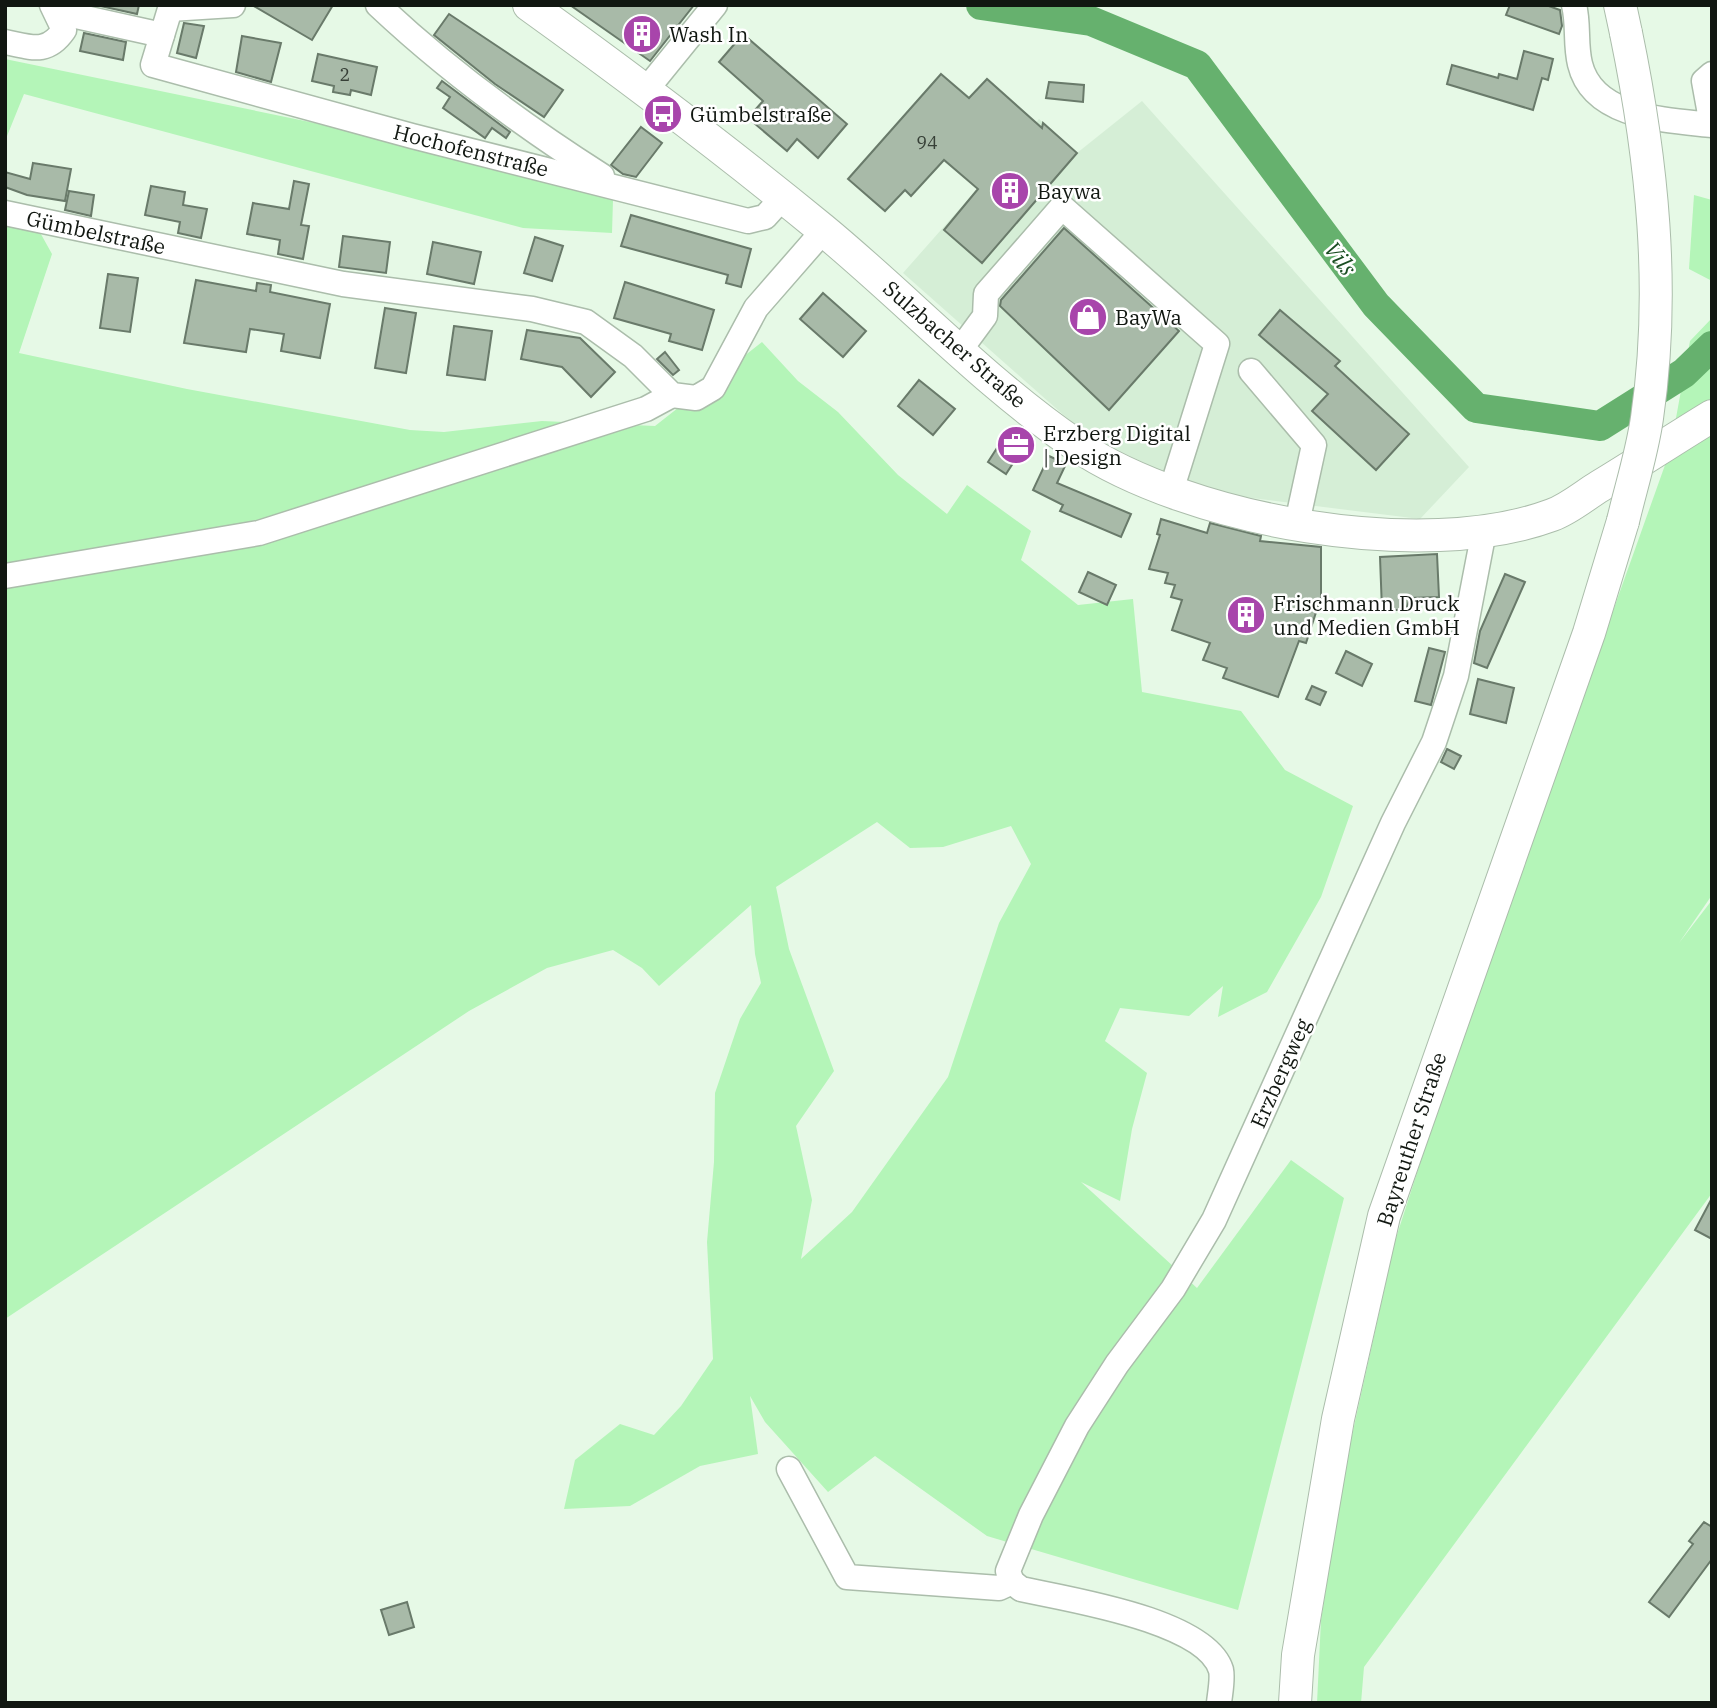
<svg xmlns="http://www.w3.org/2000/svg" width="1717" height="1708" font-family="'IBM Plex Serif',serif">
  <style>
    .built { fill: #d5eed6 }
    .green { fill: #b4f5b8; fill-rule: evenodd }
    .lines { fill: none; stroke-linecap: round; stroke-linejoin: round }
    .river { stroke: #66b16e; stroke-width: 30 }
    .building { fill: #a8baa8; stroke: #697a6a; stroke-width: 2 }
    .minor-casing { stroke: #abbdab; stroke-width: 27 }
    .major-casing { stroke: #abbdab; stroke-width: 34 }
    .minor { stroke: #fff; stroke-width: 24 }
    .major { stroke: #fff; stroke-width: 32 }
    .major-bridge-casing { stroke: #abbdab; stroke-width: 34; stroke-linecap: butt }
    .major-bridge { stroke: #fff; stroke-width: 32 }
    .labels { text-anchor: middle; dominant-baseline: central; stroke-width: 5; stroke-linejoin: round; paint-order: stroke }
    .number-label { font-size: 18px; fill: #374037 }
    .poi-label { font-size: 21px; fill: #111711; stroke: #fff; text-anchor: start }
    .street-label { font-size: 21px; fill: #111711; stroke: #fff }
    .water-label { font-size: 23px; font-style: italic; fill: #1a4e22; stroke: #fff }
  </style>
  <rect width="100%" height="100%" fill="#e6f9e6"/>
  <!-- built -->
  <polygon class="built" points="1142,101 1469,467 1420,519 1235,496 1158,470 1084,433 903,273 1039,119 1077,153"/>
  <!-- green -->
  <g class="green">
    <polygon points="5,59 475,156 613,200 612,233 523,228 24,94 5,141"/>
    <polygon points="1694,195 1712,200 1712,281 1689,269"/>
    <path d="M5,206L37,227L52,254L19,353L187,389L410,430L444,432L542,421L655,426L762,342L798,381L838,412L898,475L947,514L967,485L1031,531L1021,560L1078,605L1133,599L1142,692L1241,711L1285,770L1353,806L1321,897L1267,992L1218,1017L1223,986L1189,1016L1120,1008L1105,1041L1147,1073L1132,1129L1120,1201L1081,1182L1197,1288L1291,1160L1344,1198L1238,1610L987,1536L875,1456L828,1492L765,1422L750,1396L758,1454L700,1466L630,1506L564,1509L575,1460L620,1424L654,1435L681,1406L713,1359L707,1242L714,1162L715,1093L740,1019L761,983L755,954L751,905L659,986L642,968L613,950L547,968L469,1011L5,1319ZM877,822L910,848L943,847L1011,826L1031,864L999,923L948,1077L852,1212L801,1259L812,1200L796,1126L834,1071L789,949L776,887Z"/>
    <polygon points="1712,318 1712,895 1679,943 1712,900 1712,1193 1364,1667 1361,1703 1317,1703 1321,1620 1345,1467 1395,1241 1458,1046 1670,451 1690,341"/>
  </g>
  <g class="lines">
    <!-- river -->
    <polyline class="river" points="981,5 1091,21 1197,65 1376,305 1476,408 1600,426 1684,373 1712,346"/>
  </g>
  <!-- building -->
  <g class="building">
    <polygon points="96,5 139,5 137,14"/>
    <polygon points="252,5 333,5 312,40"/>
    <polygon points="570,5 694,5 650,61"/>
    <polygon points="1510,5 1546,5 1560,10 1562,26 1559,34 1506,15"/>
    <polygon points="449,14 563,90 544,117 495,84 434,35"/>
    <polygon points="184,23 204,26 196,58 177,53"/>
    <polygon points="84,33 126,42 123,60 80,51"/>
    <polygon points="743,34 847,124 818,158 797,139 787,151 748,118 763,101 719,62"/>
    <polygon points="242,36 281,43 271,82 236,72"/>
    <polygon points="1524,51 1553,59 1548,80 1542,78 1533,110 1447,84 1452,65 1498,78 1499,74 1517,79"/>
    <polygon points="318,54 377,67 371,95 351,90 350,95 333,92 334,86 312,81"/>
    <polygon points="941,74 969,98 987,79 1042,128 1043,123 1077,153 982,263 944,230 978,189 944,160 911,196 905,190 885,211 848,179"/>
    <polygon points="442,81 510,132 506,138 492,128 485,138 443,108 450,97 437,88"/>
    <polygon points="1049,82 1084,85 1083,102 1046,98"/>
    <polygon points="641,127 662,143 636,177 623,174 611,165"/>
    <polygon points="33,163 71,169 65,201 27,195 5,187 5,172 30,179"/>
    <polygon points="294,181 309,184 301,225 309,226 303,259 278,254 280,240 247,234 253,203 289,209"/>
    <polygon points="151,186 185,192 183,205 207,209 201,238 178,233 180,222 145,215"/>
    <polygon points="69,191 94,195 91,216 65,210"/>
    <polygon points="631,215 751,249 741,287 726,283 728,275 621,246"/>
    <polygon points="1064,228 1179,331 1109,410 1000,306 1001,300"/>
    <polygon points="343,236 390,242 386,273 339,267"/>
    <polygon points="535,237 563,246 552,281 524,273"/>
    <polygon points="433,242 481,252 474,284 427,274"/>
    <polygon points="108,274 138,278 130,332 100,328"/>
    <polygon points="196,280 256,291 257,283 271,285 270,292 330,304 320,358 281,351 284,334 250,329 246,352 184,343"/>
    <polygon points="625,282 714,310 702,350 669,341 671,334 614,318"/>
    <polygon points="823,293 866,331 843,357 800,319"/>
    <polygon points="385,308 416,313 406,373 375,368"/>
    <polygon points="1280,310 1340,361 1335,366 1409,434 1376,470 1312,411 1328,394 1259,335"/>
    <polygon points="454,326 492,331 485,380 447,375"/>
    <polygon points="527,330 580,338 615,372 591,397 562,367 521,359"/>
    <polygon points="665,352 679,370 673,375 657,359"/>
    <polygon points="919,380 955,409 933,435 898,406"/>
    <polygon points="1008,431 1026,443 1006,474 988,462"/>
    <polygon points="1049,456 1066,464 1057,483 1131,514 1121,537 1060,511 1063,505 1033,490"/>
    <polygon points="1161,519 1207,533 1210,523 1261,536 1260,541 1321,547 1321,597 1306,643 1299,641 1278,697 1223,678 1227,668 1203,660 1210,643 1172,630 1182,600 1171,597 1175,585 1165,583 1168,573 1149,569 1160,535 1157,534"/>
    <polygon points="1437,554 1439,597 1410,598 1406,610 1382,610 1380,557"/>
    <polygon points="1088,572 1116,585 1107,605 1079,592"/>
    <polygon points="1505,574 1525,582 1487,668 1474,663 1480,631"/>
    <polygon points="1429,648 1445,652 1431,705 1415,701"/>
    <polygon points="1346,651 1372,664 1362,686 1336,673"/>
    <polygon points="1478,679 1514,688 1506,723 1470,714"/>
    <polygon points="1312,686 1326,692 1320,705 1306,699"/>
    <polygon points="1447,749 1461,756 1454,769 1441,762"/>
    <polygon points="1712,1198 1712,1239 1695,1230"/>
    <polygon points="1704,1522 1712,1527 1712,1559 1669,1617 1649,1602 1693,1544 1689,1541"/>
    <polygon points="407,1602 414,1627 389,1635 381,1610"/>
  </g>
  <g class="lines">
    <!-- minor casing -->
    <g class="minor-casing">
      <g id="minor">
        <polyline points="233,5 170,9 153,65 412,136 748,221 765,217 783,197"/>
        <path d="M378,5C447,70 522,125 602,176"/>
        <path d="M1574,5C1579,25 1575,44 1580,64C1593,118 1666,120 1712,125L1704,81L1712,74"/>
        <polyline points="58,12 162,35"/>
        <path d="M5,42C31,47 47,55 64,30L52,5"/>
        <polyline points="646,90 715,5"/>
        <polyline points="5,213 343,284 532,309 586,322 633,356 672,395 696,398 713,388 756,308 824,230"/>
        <polyline points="960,350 985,316 986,294 1062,207 1217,344 1171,491"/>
        <polyline points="1251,371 1314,445 1297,523"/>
        <polyline points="5,576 259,533 646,409 672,395"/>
        <polyline points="789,1469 847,1577 999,1588 1012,1582"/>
        <polyline points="1012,1582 1008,1571 1031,1515 1077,1426 1117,1364 1173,1289 1214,1220 1393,823 1434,742 1456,676 1484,531"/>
        <path d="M1012,1582L1021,1589C1066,1599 1206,1620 1221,1670C1223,1679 1220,1693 1219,1703"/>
      </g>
    </g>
    <!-- major casing -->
    <g class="major-casing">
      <g id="major">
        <path d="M529,5C629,77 727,151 822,229C907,299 985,383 1076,445C1189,521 1423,563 1552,515C1569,509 1585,495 1600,486C1638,463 1674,439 1712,416"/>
        <polyline points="1620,5 1626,33"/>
        <polyline points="1295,1703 1298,1655 1338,1419 1384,1216 1589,633 1623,521"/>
      </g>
    </g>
    <!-- minor -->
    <use href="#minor" class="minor"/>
    <!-- major -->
    <use href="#major" class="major"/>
    <!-- major-bridge casing -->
    <g class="major-bridge-casing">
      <path id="major-bridge" d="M1623,521C1631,487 1642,453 1647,418C1666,290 1652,159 1626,33"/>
    </g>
    <!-- major-bridge -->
    <use href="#major-bridge" class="major-bridge"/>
  </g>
  <!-- icons -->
  <defs>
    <g id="building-disc" transform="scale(2.0125)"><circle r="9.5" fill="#a845ab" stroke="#fff"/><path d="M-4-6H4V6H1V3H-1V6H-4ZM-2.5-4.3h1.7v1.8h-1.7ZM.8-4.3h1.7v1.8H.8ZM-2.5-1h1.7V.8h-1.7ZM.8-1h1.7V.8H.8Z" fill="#fff"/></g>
    <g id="bus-disc" transform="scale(2.0125)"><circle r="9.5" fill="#a845ab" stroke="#fff"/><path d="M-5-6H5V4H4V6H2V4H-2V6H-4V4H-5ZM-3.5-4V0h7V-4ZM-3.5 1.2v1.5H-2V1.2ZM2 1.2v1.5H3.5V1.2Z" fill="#fff"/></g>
    <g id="shop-disc" transform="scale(2.0125)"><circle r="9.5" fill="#a845ab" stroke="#fff"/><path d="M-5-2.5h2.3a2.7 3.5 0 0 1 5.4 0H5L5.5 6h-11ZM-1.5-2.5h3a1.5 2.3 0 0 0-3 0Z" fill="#fff"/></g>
    <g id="office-disc" transform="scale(2.0125)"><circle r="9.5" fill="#a845ab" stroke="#fff"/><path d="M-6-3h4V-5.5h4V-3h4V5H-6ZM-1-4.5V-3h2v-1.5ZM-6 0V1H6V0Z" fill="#fff"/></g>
  </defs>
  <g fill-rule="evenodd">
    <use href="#building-disc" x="642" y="34"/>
    <use href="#bus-disc" x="663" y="114"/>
    <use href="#building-disc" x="1010" y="191"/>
    <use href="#shop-disc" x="1088" y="317"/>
    <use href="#office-disc" x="1016" y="445"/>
    <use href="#building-disc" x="1246" y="615"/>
  </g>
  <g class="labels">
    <!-- number labels -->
    <g class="number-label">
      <text x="345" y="74">2</text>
      <text x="927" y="142">94</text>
    </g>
    <!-- poi labels -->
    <g class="poi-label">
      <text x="669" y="34">Wash In</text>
      <text x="690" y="114">Gümbelstraße</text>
      <text x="1037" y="191">Baywa</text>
      <text x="1115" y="317">BayWa</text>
      <text x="1043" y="433">Erzberg Digital<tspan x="1043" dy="24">| Design</tspan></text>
      <text x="1273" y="603">Frischmann Druck<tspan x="1273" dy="24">und Medien GmbH</tspan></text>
    </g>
    <!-- street labels -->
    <g class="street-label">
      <text transform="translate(471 150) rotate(14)">Hochofenstraße</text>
      <text transform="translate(96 232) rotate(12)">Gümbelstraße</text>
      <text transform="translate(955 344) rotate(41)">Sulzbacher Straße</text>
      <text transform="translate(1280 1073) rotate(-66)">Erzbergweg</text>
      <text transform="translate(1411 1139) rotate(-72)">Bayreuther Straße</text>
    </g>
    <!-- water labels -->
    <g class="water-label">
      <text transform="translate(1341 258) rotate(53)">Vils</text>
    </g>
  </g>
  <!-- border -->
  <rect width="1717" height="1708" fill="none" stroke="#111711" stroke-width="14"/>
</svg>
